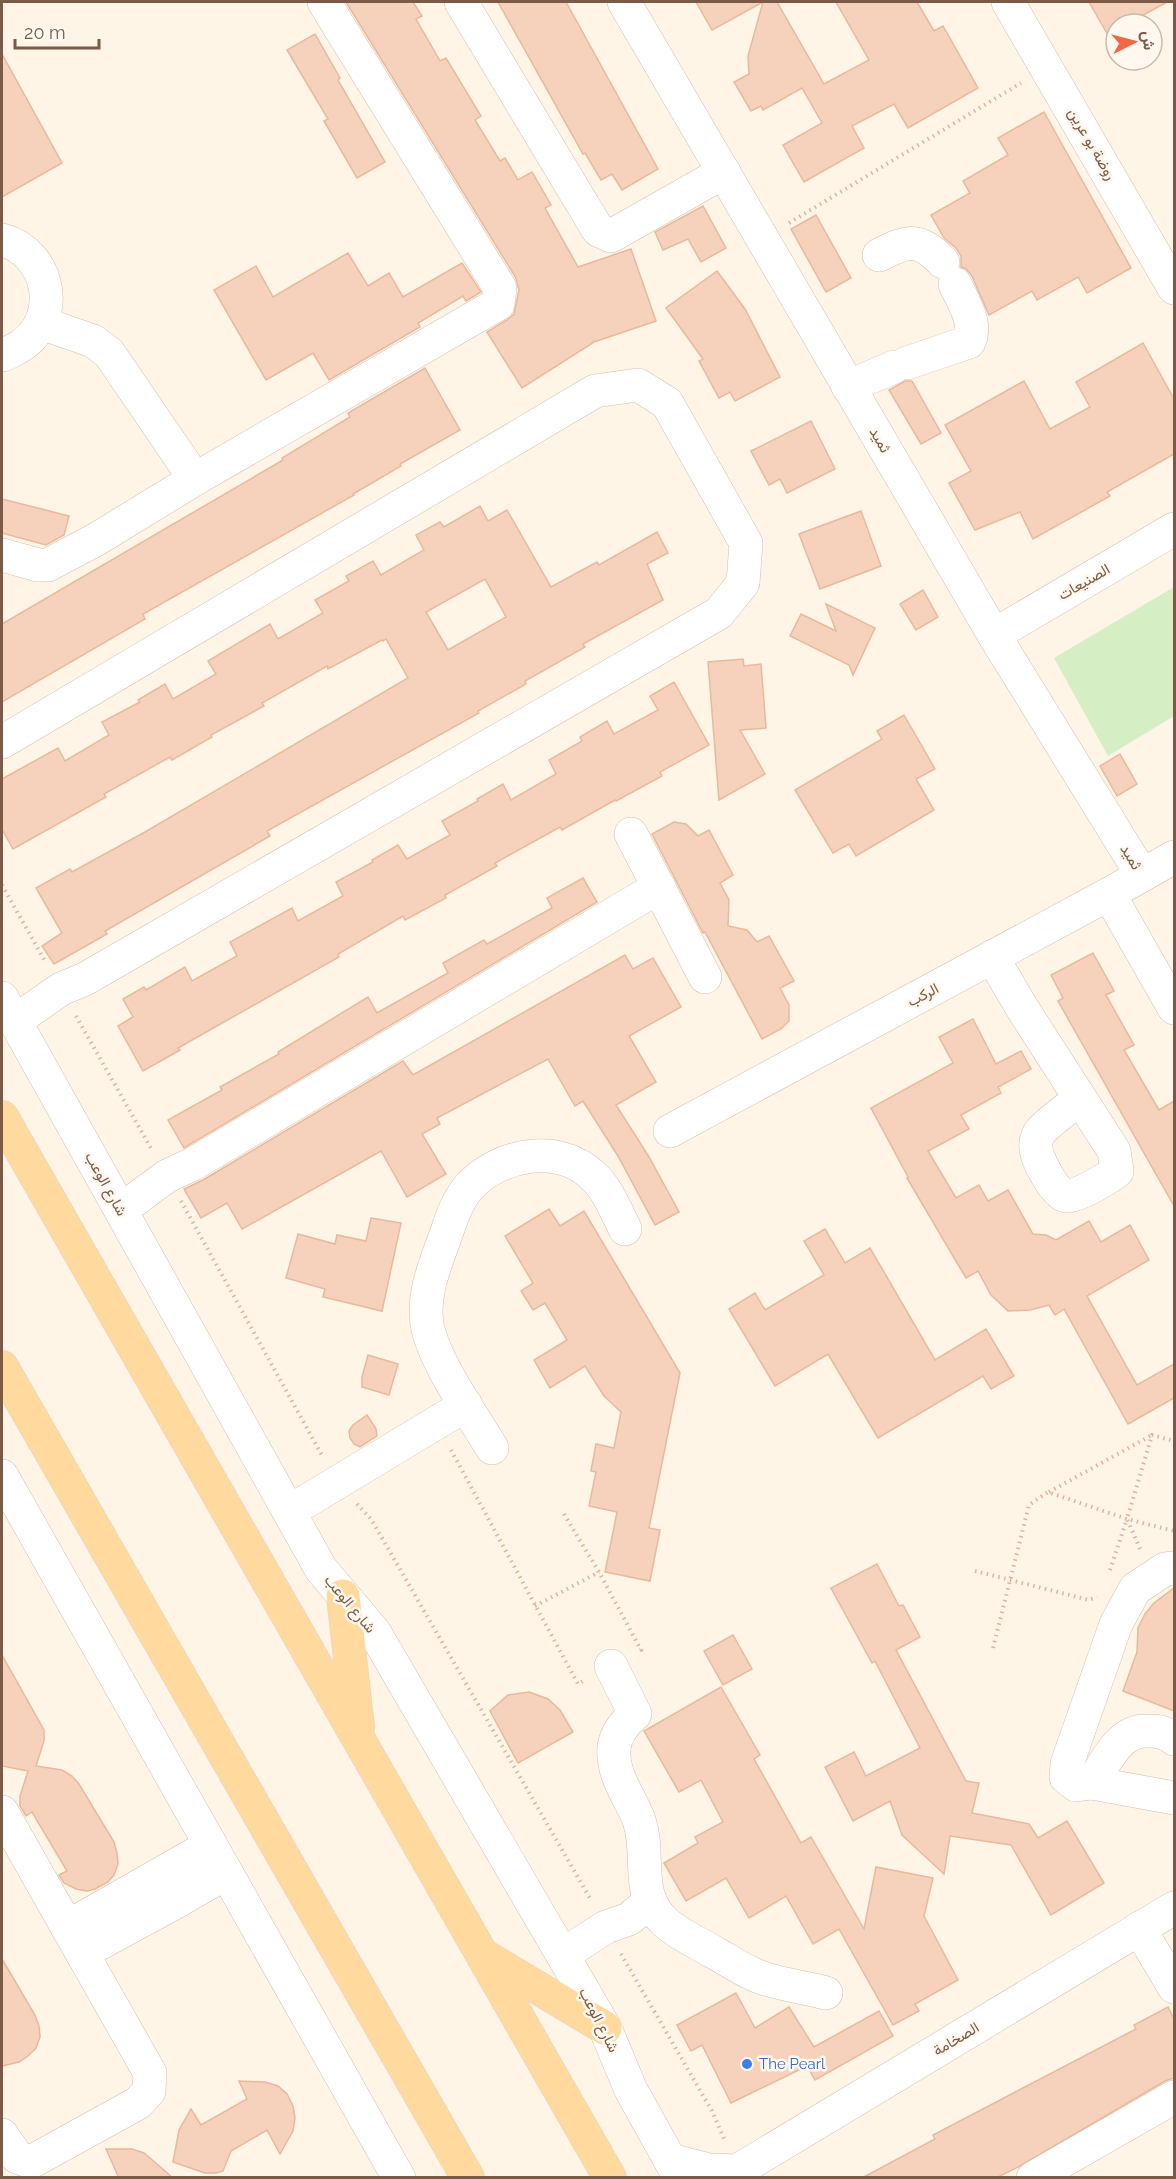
<svg xmlns="http://www.w3.org/2000/svg" width="1176" height="2179" font-family="Raleway,Vazirmatn,sans-serif">
  <style>
    .green { fill: #d5eec3 }
    .building { fill: #f6d2bc; stroke: #eab89b; stroke-width: 1.5; fill-rule: evenodd }
    .lines { fill: none; stroke-linecap: round; stroke-linejoin: round }
    .minor-casing { stroke: #d4beae; stroke-width: 34 }
    .major-casing { stroke: #ddd4cf; stroke-width: 34 }
    .path { stroke: #dcb59e; stroke-width: 4; stroke-dasharray: 1.5 4.5; stroke-linecap: butt }
    .minor { stroke: #fff; stroke-width: 33 }
    .major { stroke: #ffd99d; stroke-width: 33 }
    .shop-dot { fill: #3f7fe0; stroke: #fff8ef; stroke-width: 2 }
    .labels { text-anchor: middle; dominant-baseline: central; stroke-width: 5; stroke-linejoin: round; paint-order: stroke }
    .street-label { font-size: 15px; fill: #7b5a48; stroke: #fff8ef }
    .shop-label { font-size: 15px; fill: #366cbe; stroke: #fff8ef; text-anchor: start }
  </style>
  <rect width="100%" height="100%" fill="#fef5e7"/>
  <!-- green -->
  <polygon class="green" points="1174,587 1174,716 1108,756 1054,658"/>
  <!-- building -->
  <g class="building">
    <polygon points="346,2 413,2 422,16 416,19 440,61 446,58 481,116 475,120 500,161 505,158 518,180 532,172 551,205 545,208 578,267 631,249 656,321 594,342 522,388 487,332 507,320 514,314 519,290 516,278"/>
    <polygon points="498,2 566,2 658,169 622,190 612,174 601,180 585,153 583,154"/>
    <polygon points="696,2 777,2 824,84 869,60 836,2 917,2 934,31 943,26 978,88 908,128 894,104 852,126 864,148 804,182 783,145 822,123 802,88 763,110 761,106 751,111 734,82 749,74 748,56 763,2 712,30"/>
    <polygon points="1089,2 1167,2 1127,24 1116,24 1116,30 1108,35"/>
    <polygon points="315,34 340,78 338,80 385,162 357,178 324,121 328,119 287,50"/>
    <polygon points="2,54 62,163 2,197"/>
    <polygon points="1044,112 1131,268 1087,293 1078,277 1037,300 1032,291 989,315 972,276 966,269 961,267 961,256 956,248 944,238 931,215 970,193 963,181 1008,155 998,138"/>
    <polygon points="703,206 726,248 701,262 688,239 663,250 655,232"/>
    <polygon points="816,215 851,278 826,292 791,229"/>
    <polygon points="348,253 368,286 389,273 403,297 462,263 481,292 466,301 463,296 418,323 420,327 329,380 313,353 266,380 214,290 256,266 273,297"/>
    <polygon points="717,271 745,309 780,377 735,401 730,392 719,398 699,361 703,359 666,308"/>
    <polygon points="1143,343 1174,399 1174,454 1107,492 1110,496 1033,539 1020,512 975,530 949,483 971,471 945,425 1024,381 1050,429 1090,407 1076,382"/>
    <polygon points="425,368 460,430 400,464 401,466 353,494 354,495 143,614 145,619 2,702 2,624 283,460 282,458 350,417 348,413"/>
    <polygon points="905,381 912,381 941,433 921,444 889,390"/>
    <polygon points="811,421 835,469 787,493 780,479 769,485 751,451"/>
    <polygon points="2,499 69,516 64,535 46,545 2,533"/>
    <path d="M480,506L488,521L507,510L551,587L597,562L599,565L657,532L668,553L647,564L663,600L583,644L585,647L525,681L526,684L478,711L479,713L267,831L270,836L105,931L107,934L54,964L42,946L62,933L36,888L70,869L72,872L145,832L408,678L386,639L383,641L382,640L328,669L327,666L262,703L264,706L211,735L212,737L172,760L170,757L104,794L106,797L13,849L2,829V779L58,748L65,761L109,735L102,722L140,702L138,700L165,684L173,699L216,674L208,661L270,624L278,639L323,613L315,600L349,581L346,576L373,561L381,575L424,550L416,535L440,522L444,527ZM485,579L506,617L448,650L426,612Z"/>
    <polygon points="861,511 881,566 820,589 799,534"/>
    <polygon points="923,590 938,617 916,630 900,604"/>
    <polygon points="826,604 875,628 853,675 849,665 790,636 801,614 836,631"/>
    <polygon points="743,659 744,666 761,664 766,728 740,730 765,774 719,800 708,662"/>
    <polygon points="674,682 709,745 660,772 662,776 616,801 615,800 562,830 560,827 495,863 497,866 445,895 446,898 405,920 403,916 338,954 339,957 178,1048 180,1050 143,1071 118,1026 133,1017 123,999 144,987 146,990 185,967 192,981 237,956 230,942 292,908 298,921 343,896 336,882 373,862 372,860 398,845 407,859 450,835 442,821 478,801 477,799 503,784 511,800 556,774 549,760 582,741 580,737 607,721 614,734 658,710 650,696"/>
    <polygon points="904,715 935,769 916,779 934,810 856,856 849,844 833,853 795,790 882,739 877,731"/>
    <polygon points="1120,754 1137,784 1117,796 1100,766"/>
    <polygon points="674,822 686,824 698,836 709,830 733,875 720,883 729,900 728,926 747,930 757,942 769,936 794,981 780,988 789,1005 789,1021 781,1029 762,1039 705,932 703,933 652,834"/>
    <polygon points="583,878 597,902 184,1148 168,1120 222,1090 220,1087 279,1054 278,1052 368,997 377,1013 448,973 443,963 484,940 487,944 552,908 547,898"/>
    <polygon points="1093,953 1114,991 1106,995 1134,1045 1124,1050 1159,1110 1174,1101 1174,1206 1058,1001 1063,998 1051,975"/>
    <polygon points="625,955 633,969 653,958 681,1007 629,1036 656,1082 616,1105 649,1157 679,1212 655,1225 618,1156 583,1101 575,1106 548,1059 437,1118 440,1124 422,1134 446,1174 407,1197 381,1151 242,1229 227,1203 201,1218 184,1189 203,1180 403,1061 413,1075"/>
    <polygon points="973,1019 996,1064 1021,1051 1031,1069 998,1087 1001,1093 961,1115 969,1129 928,1151 956,1198 979,1185 988,1201 1008,1190 1033,1234 1046,1235 1056,1240 1089,1221 1101,1242 1130,1225 1149,1260 1087,1296 1137,1385 1174,1364 1174,1398 1128,1424 1064,1309 1055,1315 1049,1305 1030,1310 1008,1311 991,1295 978,1271 966,1278 907,1178 908,1177 871,1108 953,1063 939,1037"/>
    <polygon points="549,1209 560,1226 584,1211 680,1373 649,1528 660,1530 650,1581 605,1572 617,1512 589,1506 596,1472 591,1471 596,1444 614,1448 621,1412 604,1396 585,1366 550,1388 534,1360 567,1340 545,1303 533,1310 521,1291 533,1283 505,1236"/>
    <polygon points="371,1218 401,1223 382,1311 323,1297 325,1289 286,1278 298,1234 335,1244 337,1235 366,1241"/>
    <polygon points="825,1229 845,1263 870,1248 935,1360 986,1329 1014,1376 991,1389 983,1376 878,1438 828,1354 775,1386 729,1309 755,1293 765,1310 824,1275 804,1241"/>
    <polygon points="368,1355 398,1364 389,1395 362,1387 362,1377"/>
    <polygon points="367,1415 376,1429 377,1436 360,1447 354,1444 350,1438 349,1431 353,1425"/>
    <polygon points="877,1564 899,1606 903,1605 920,1637 896,1650 966,1781 979,1783 972,1813 1029,1824 1038,1838 1067,1821 1104,1883 1051,1915 1011,1845 950,1836 944,1874 902,1835 890,1801 853,1821 825,1767 854,1752 866,1776 920,1748 875,1661 872,1663 831,1588"/>
    <polygon points="1174,1588 1174,1711 1123,1691 1137,1652 1138,1628 1145,1614 1154,1603"/>
    <polygon points="733,1635 752,1669 723,1685 704,1651"/>
    <polygon points="2,1655 44,1730 44,1741 36,1766 62,1770 72,1776 79,1784 114,1842 117,1853 118,1864 114,1875 108,1882 95,1889 87,1891 76,1889 64,1883 59,1875 67,1871 32,1812 26,1816 20,1806 20,1796 28,1771 2,1766"/>
    <polygon points="721,1687 760,1755 754,1759 801,1843 811,1837 864,1929 876,1867 933,1878 924,1916 958,1980 915,2004 919,2011 893,2025 839,1929 813,1944 786,1896 749,1918 726,1878 686,1901 664,1863 698,1843 695,1837 723,1822 701,1780 679,1792 644,1731"/>
    <polygon points="529,1692 548,1699 560,1710 573,1732 518,1763 490,1711 508,1695"/>
    <polygon points="2,1959 35,2015 39,2026 40,2037 36,2048 28,2056 19,2062 2,2066"/>
    <polygon points="736,1993 755,2028 789,2007 814,2047 879,2011 893,2036 815,2080 807,2066 731,2103 702,2045 691,2051 677,2025"/>
    <polygon points="1168,2007 1174,2019 1174,2078 1165,2081 1020,2166 996,2178 862,2178 935,2139 933,2135 1136,2029 1134,2025"/>
    <polygon points="239,2081 265,2082 278,2086 287,2094 293,2106 295,2118 293,2131 280,2154 267,2130 231,2151 223,2171 216,2173 205,2173 173,2162 179,2130 191,2109 201,2125 247,2099"/>
    <polygon points="106,2149 132,2149 144,2153 173,2178 119,2178"/>
  </g>
  <g class="lines">
    <!-- minor casing -->
    <g class="minor-casing">
      <g id="minor">
        <polyline points="461,2 598,230 611,236 724,172"/>
        <polyline points="624,2 994,635 1142,875"/>
        <polyline points="1008,2 1174,288"/>
        <path d="M2,240C51,253 63,320 19,347C13,350 8,354 2,355"/>
        <path d="M879,255C909,240 918,237 943,262"/>
        <polyline points="41,323 93,341 109,353 195,479"/>
        <path d="M907,363L969,342C978,323 963,302 955,284"/>
        <polyline points="848,387 894,367"/>
        <polyline points="2,555 38,565 48,565 97,539 195,479 498,304 500,288 324,2"/>
        <polyline points="994,635 1174,529"/>
        <polyline points="2,742 595,391 638,385 667,403 746,543 743,583 719,613 85,979 61,989 15,1021"/>
        <polyline points="631,834 705,977"/>
        <polyline points="1109,894 1174,1008"/>
        <path d="M992,957L1024,1011L1114,1151L1117,1171C1107,1179 1080,1195 1068,1196C1056,1198 1037,1159 1036,1149C1035,1143 1037,1135 1041,1131C1050,1120 1069,1108 1080,1099"/>
        <polyline points="2,998 321,1569 375,1633 605,2028 631,2090 680,2178"/>
        <polyline points="670,1131 1109,894 1174,857"/>
        <polyline points="121,1210 167,1176 193,1164 659,887"/>
        <path d="M492,1448C472,1415 433,1360 427,1324C423,1297 432,1273 441,1248C449,1228 454,1204 469,1187C499,1154 557,1143 592,1175C608,1189 616,1211 625,1229"/>
        <polyline points="2,1476 399,2178"/>
        <polyline points="290,1511 466,1405"/>
        <polyline points="1174,1568 1165,1569 1135,1589 1116,1624 1067,1764 1066,1777 1076,1785 1092,1783 1174,1798"/>
        <path d="M611,1666L635,1714C622,1725 612,1738 614,1756C615,1779 631,1799 639,1820C651,1855 634,1894 665,1922C679,1935 699,1943 715,1953C728,1960 741,1969 755,1975C775,1984 804,1987 826,1993"/>
        <path d="M1092,1783C1106,1762 1119,1729 1148,1731C1159,1731 1165,1732 1174,1739"/>
        <polyline points="2,1812 150,2073 149,2091 138,2103 31,2162 17,2157 2,2135"/>
        <polyline points="67,1927 211,1845"/>
        <polyline points="1139,1928 1174,1987"/>
        <polyline points="82,1953 176,1902 226,1873"/>
        <polyline points="564,1954 606,1927 629,1919 650,1901"/>
        <polyline points="670,2160 709,2170 737,2171 1174,1908"/>
        <polyline points="1033,2178 1174,2097"/>
      </g>
    </g>
    <!-- major casing -->
    <g class="major-casing">
      <g id="major">
        <polyline points="2,1117 610,2178"/>
        <polyline points="2,1367 468,2178"/>
        <polyline points="343,1596 358,1728"/>
        <polyline points="483,1955 605,2028"/>
      </g>
    </g>
    <!-- path -->
    <g class="path">
      <polyline points="789,223 1021,83"/>
      <polyline points="2,885 46,963"/>
      <polyline points="76,1016 152,1150"/>
      <polyline points="181,1201 323,1457"/>
      <polyline points="451,1450 578,1684 585,1680"/>
      <polyline points="1049,1492 1152,1435"/>
      <polyline points="357,1504 371,1519 591,1900"/>
      <polyline points="564,1514 599,1572 641,1650 637,1652"/>
      <polyline points="1140,1549 1127,1519 1152,1435 1174,1441"/>
      <polyline points="1110,1570 1127,1519"/>
      <polyline points="975,1571 1089,1600 1097,1597"/>
      <polyline points="535,1606 599,1572"/>
      <polyline points="993,1648 1029,1505 1048,1492 1127,1519 1174,1531"/>
      <polyline points="621,1954 712,2111 725,2141"/>
    </g>
    <!-- minor -->
    <use href="#minor" class="minor"/>
    <!-- major -->
    <use href="#major" class="major"/>
  </g>
  <!-- markers -->
  <circle class="shop-dot" cx="747" cy="2064" r="6"/>
  <g class="labels">
    <!-- street labels -->
    <g class="street-label">
      <text transform="translate(1092 144) rotate(60)">روضة بو عرين</text>
      <text transform="translate(880 440) rotate(60)">ثميد</text>
      <text transform="translate(1084 582) rotate(-30)">الصنيعات</text>
      <text transform="translate(1131 857) rotate(58)">ثميد</text>
      <text transform="translate(923 995) rotate(-28)">الركب</text>
      <text transform="translate(106 1184) rotate(61)">شارع الوعب</text>
      <text transform="translate(350 1604) rotate(50)">شارع الوعب</text>
      <text transform="translate(599 2020) rotate(63)">شارع الوعب</text>
      <text transform="translate(956 2039) rotate(-31)">الصخامة</text>
    </g>
    <!-- shop labels -->
    <g class="shop-label">
      <text x="759" y="2064">The Pearl</text>
    </g>
  </g>
  <!-- border -->
  <rect width="1176" height="2179" fill="none" stroke="#7b5a48" stroke-width="6"/>
  <!-- north arrow -->
  <g transform="translate(1134 42) rotate(84)"><circle r="28" fill="#fff8ef" stroke="#cab9ac" stroke-width="1.5"/>
  <path d="M0-4.5L10 22L0 15L-10 22Z" fill="#f16843"/>
  <text y="-9" font-size="16" font-weight="bold" text-anchor="middle" fill="#7b5a48">ش</text>
  </g>
  <!-- scale -->
  <path d="M15 39v9h84v-9" fill="none" stroke="#7b5a48" stroke-width="3"/>
  <text x="24" y="39" font-size="18" fill="#7b5a48" stroke="#fff8ef" stroke-width="4.5" paint-order="stroke">20 m</text>
</svg>
